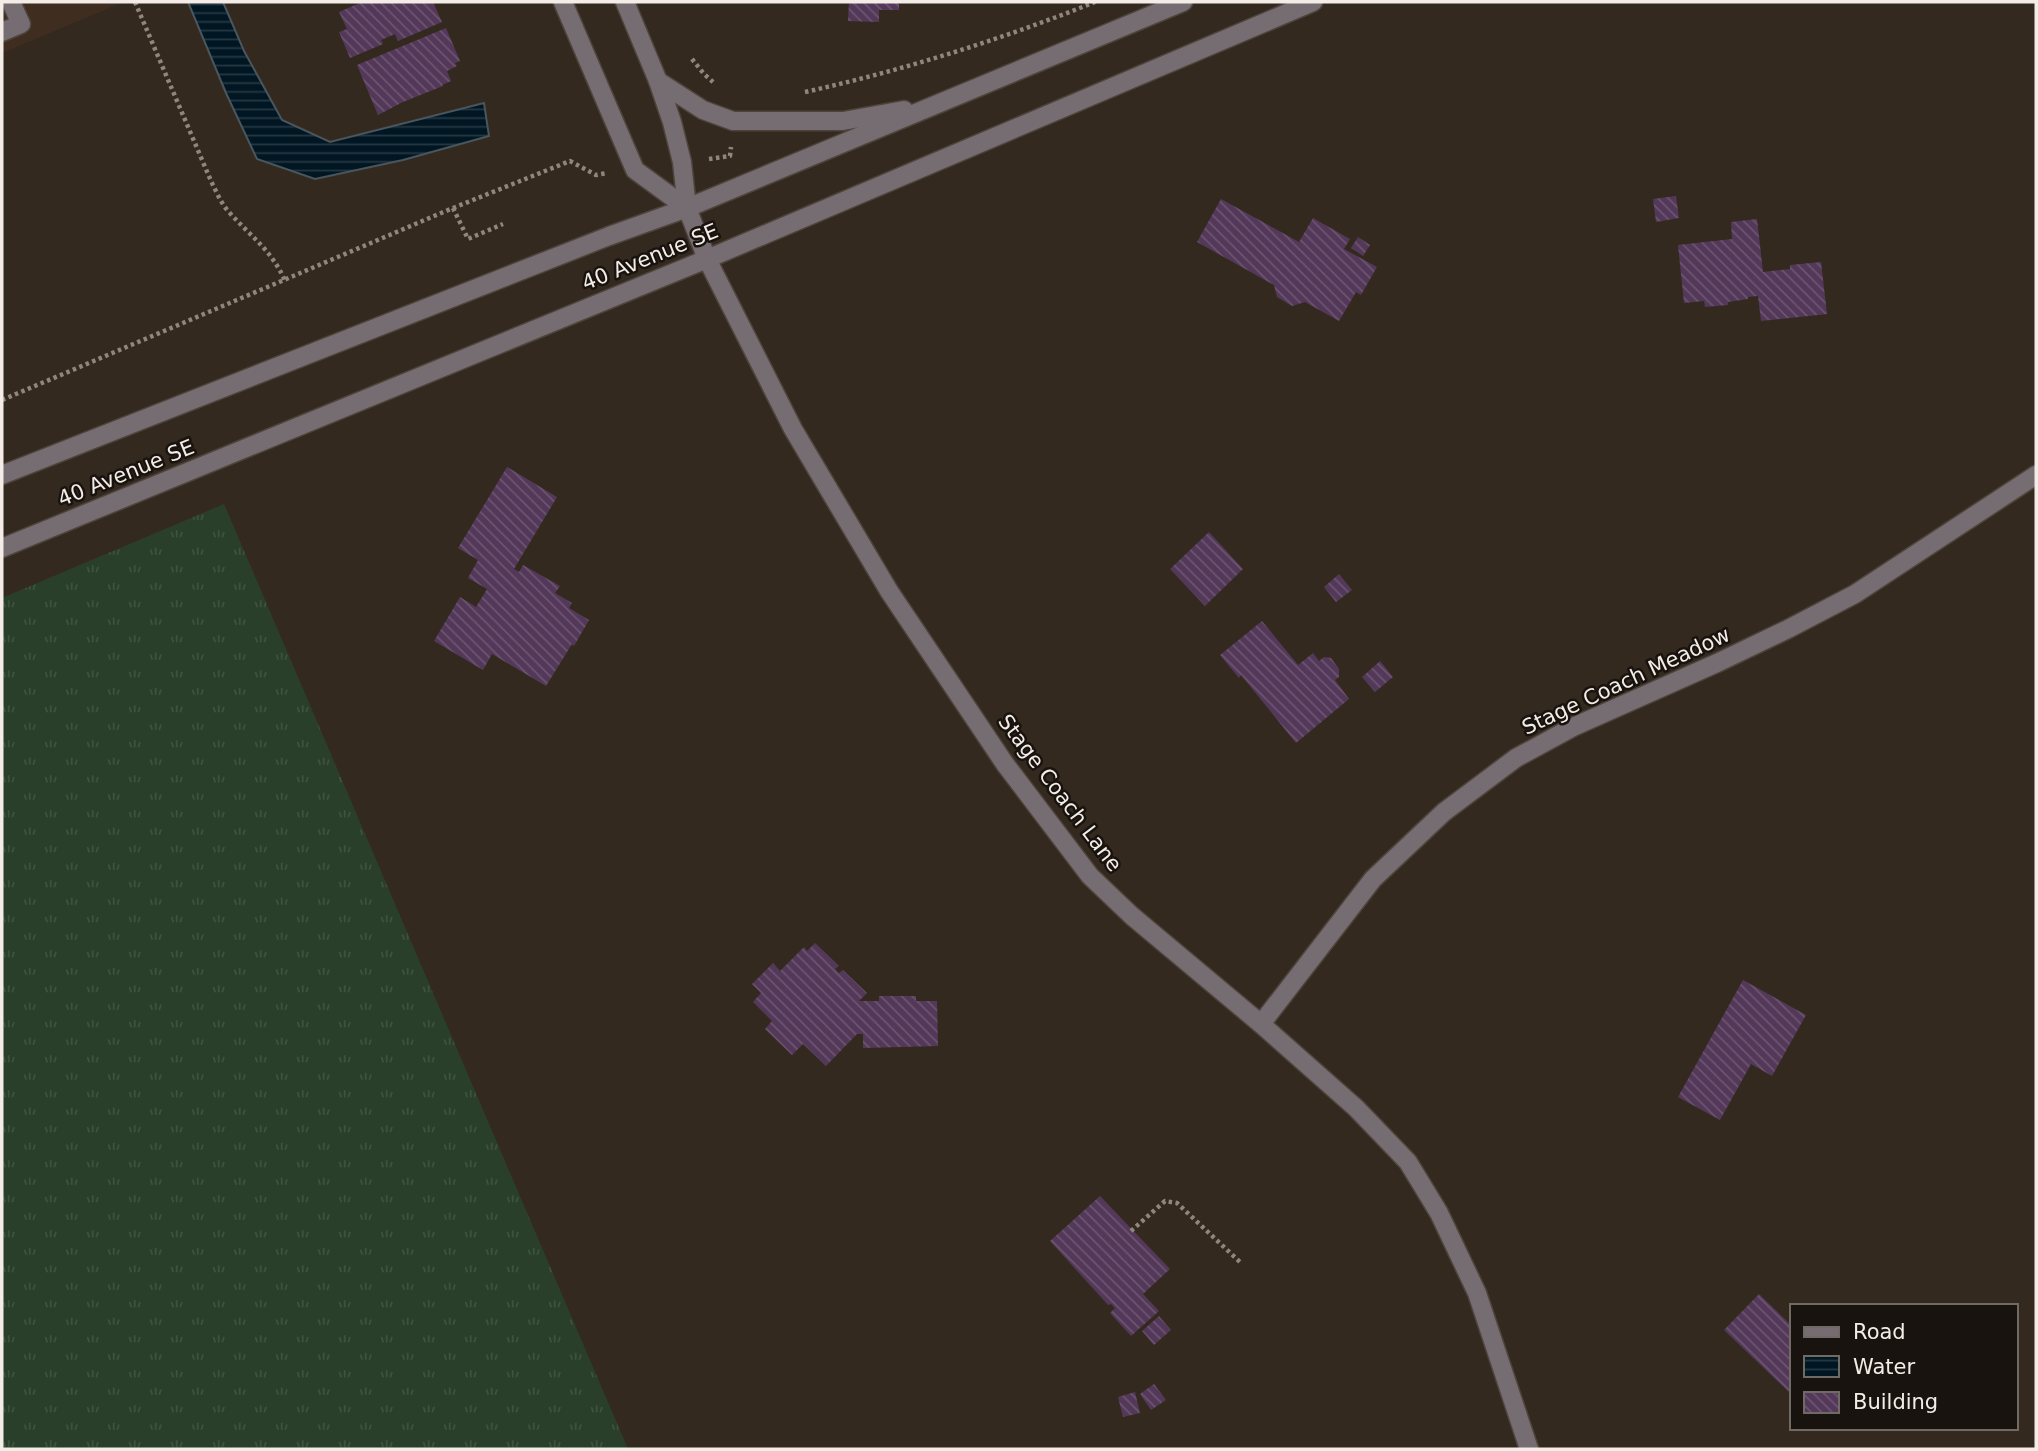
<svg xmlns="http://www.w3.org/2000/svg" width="2038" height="1451" font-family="'DejaVu Sans',sans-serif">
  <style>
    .built { fill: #3f2e20 }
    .grass { fill: url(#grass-tufts) }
    .water { fill: url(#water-rules); stroke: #49565d; stroke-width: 2 }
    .building { fill: url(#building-back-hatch) }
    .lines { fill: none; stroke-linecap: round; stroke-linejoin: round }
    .service-casing { stroke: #4f443b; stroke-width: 21 }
    .minor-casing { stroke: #4f443b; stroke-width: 21 }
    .tertiary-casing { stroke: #4f443b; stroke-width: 21 }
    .path { stroke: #8f867e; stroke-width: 4.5; stroke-dasharray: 3.5 3.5; stroke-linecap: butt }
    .service { stroke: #756d71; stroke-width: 18 }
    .minor { stroke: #756d71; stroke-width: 18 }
    .tertiary { stroke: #756d71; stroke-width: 18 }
    .labels { text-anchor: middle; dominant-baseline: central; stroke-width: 5; stroke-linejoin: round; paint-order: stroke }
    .street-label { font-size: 21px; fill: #f4ece6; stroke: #18130e }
  </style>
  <defs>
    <pattern id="grass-tufts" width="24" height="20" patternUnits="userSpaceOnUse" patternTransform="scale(1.75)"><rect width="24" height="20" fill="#293f29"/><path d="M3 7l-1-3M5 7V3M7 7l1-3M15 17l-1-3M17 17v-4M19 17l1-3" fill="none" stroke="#3e523e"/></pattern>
    <pattern id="water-rules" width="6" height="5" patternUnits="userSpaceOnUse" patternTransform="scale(1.75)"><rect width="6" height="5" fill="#001622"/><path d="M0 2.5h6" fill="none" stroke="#263842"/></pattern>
    <pattern id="building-back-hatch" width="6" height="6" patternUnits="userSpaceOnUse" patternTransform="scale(1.75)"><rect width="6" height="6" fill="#533859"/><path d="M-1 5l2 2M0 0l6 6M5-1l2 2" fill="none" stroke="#6c5571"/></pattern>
  </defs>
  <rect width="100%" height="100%" fill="#34291f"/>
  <!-- built -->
  <polygon class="built" points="2,2 121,2 121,3 2,53"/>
  <!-- grass -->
  <polygon class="grass" points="224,504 628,1449 2,1449 2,598"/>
  <!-- water -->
  <polygon class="water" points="188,2 223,2 244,51 282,120 330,142 484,103 489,136 403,160 315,179 257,159 226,93"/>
  <!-- building -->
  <g class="building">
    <polygon points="362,2 433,2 442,22 398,41 395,34 381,40 383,44 350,58 339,32 347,29 339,12"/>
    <polygon points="849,2 899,2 899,10 879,10 879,22 848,21"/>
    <polygon points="446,28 460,61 455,63 457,66 447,71 451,81 442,85 443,86 403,102 378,115 357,65"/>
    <polygon points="1676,196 1679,218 1656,222 1653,199"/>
    <polygon points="1221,199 1299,242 1313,218 1350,239 1344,249 1377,267 1361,295 1356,292 1339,321 1305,302 1292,306 1277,297 1274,285 1197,242"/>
    <polygon points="1757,219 1763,272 1790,269 1790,265 1821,262 1827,314 1761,321 1758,296 1748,297 1748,299 1728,302 1728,305 1705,307 1704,301 1684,303 1678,245 1732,239 1731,222"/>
    <polygon points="1358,237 1370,245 1363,256 1351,248"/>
    <polygon points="507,467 557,497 514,569 519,572 523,565 560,586 555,593 572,603 569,608 589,620 574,646 572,644 546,686 492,654 483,670 434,641 460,597 476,607 487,589 468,578 478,560 458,548"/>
    <polygon points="1209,532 1243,569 1205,606 1170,569"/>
    <polygon points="1339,574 1352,590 1336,602 1324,587"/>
    <polygon points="1262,621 1298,665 1313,653 1319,661 1324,657 1331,658 1339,669 1339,677 1335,680 1349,699 1296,743 1241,675 1239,678 1220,655"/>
    <polygon points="1380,661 1393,677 1375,692 1362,677"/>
    <polygon points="815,943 839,966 835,969 839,973 843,970 867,993 859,1001 879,1001 879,996 916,996 916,1001 937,1001 938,1046 863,1048 863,1034 857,1034 826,1066 803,1044 792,1055 765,1029 772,1021 753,1002 761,993 752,984 773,963 780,971 804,947 807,951"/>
    <polygon points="1743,980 1806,1015 1772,1076 1751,1064 1720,1120 1678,1097"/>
    <polygon points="1100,1196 1170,1269 1143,1294 1159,1311 1131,1336 1110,1313 1115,1308 1111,1304 1108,1305 1050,1241"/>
    <polygon points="1759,1294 1791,1325 1791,1394 1724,1330"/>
    <polygon points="1159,1316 1171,1330 1154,1345 1142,1331"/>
    <polygon points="1154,1384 1166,1400 1151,1410 1140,1394"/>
    <polygon points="1135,1392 1140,1413 1123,1417 1118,1397"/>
  </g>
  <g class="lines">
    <!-- service casing -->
    <g class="service-casing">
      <polyline id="service" points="2,32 21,24 11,2"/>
    </g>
    <!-- minor casing -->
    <g class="minor-casing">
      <g id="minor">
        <polyline points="563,2 635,170 687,208"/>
        <polyline points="625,2 658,81 672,122 682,162 687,208 707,259 793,429 889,591 1005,764 1090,876 1132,916 1261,1024 1356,1108 1408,1162 1439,1213 1477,1293 1529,1449"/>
        <polyline points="1261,1024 1373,879 1444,812 1516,758 1573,727 1717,663 1788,629 1855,594 2036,475"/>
      </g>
    </g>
    <!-- tertiary casing -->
    <g class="tertiary-casing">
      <g id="tertiary">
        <polyline points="658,81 703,110 733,121 843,121 904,110"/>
        <polyline points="2,475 609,236 687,208 1183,2"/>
        <polyline points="2,548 707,259 1313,2"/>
      </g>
    </g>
    <!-- path -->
    <g class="path">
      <path d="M135,2L211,181C216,191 221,203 228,211C249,235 272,250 285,281"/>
      <polyline points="692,59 704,74 713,82"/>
      <path d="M805,92C904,70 1000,40 1095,2"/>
      <polyline points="709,159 730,156 731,147"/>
      <polyline points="453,208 468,239 503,224"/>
      <polyline points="2,400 453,208 570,161 596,175 607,173"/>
      <polyline points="1131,1231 1165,1201 1177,1203 1240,1262"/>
    </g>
    <!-- service -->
    <use href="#service" class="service"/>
    <!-- minor -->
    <use href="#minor" class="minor"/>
    <!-- tertiary -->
    <use href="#tertiary" class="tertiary"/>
  </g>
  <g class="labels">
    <!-- street labels -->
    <g class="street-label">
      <text transform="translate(650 257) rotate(-22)">40 Avenue SE</text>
      <text transform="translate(126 473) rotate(-22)">40 Avenue SE</text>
      <text transform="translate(1626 681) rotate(-25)">Stage Coach Meadow</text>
      <text transform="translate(1060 793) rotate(53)">Stage Coach Lane</text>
    </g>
  </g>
  <!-- border -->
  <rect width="2038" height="1451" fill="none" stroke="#f4ece6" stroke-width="7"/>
  <!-- legend -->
  <rect x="1790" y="1304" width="228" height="126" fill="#18130e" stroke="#706a64" stroke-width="2"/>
  <rect x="1804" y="1327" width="35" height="10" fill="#756d71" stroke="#706a64" stroke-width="2"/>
  <text x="1853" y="1339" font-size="21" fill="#f4ece6">Road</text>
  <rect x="1804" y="1356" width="35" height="21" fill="url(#water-rules)" stroke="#706a64" stroke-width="2"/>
  <text x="1853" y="1374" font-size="21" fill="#f4ece6">Water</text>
  <rect x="1804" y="1392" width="35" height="21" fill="url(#building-back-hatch)" stroke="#706a64" stroke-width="2"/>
  <text x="1853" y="1409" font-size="21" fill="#f4ece6">Building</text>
</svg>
